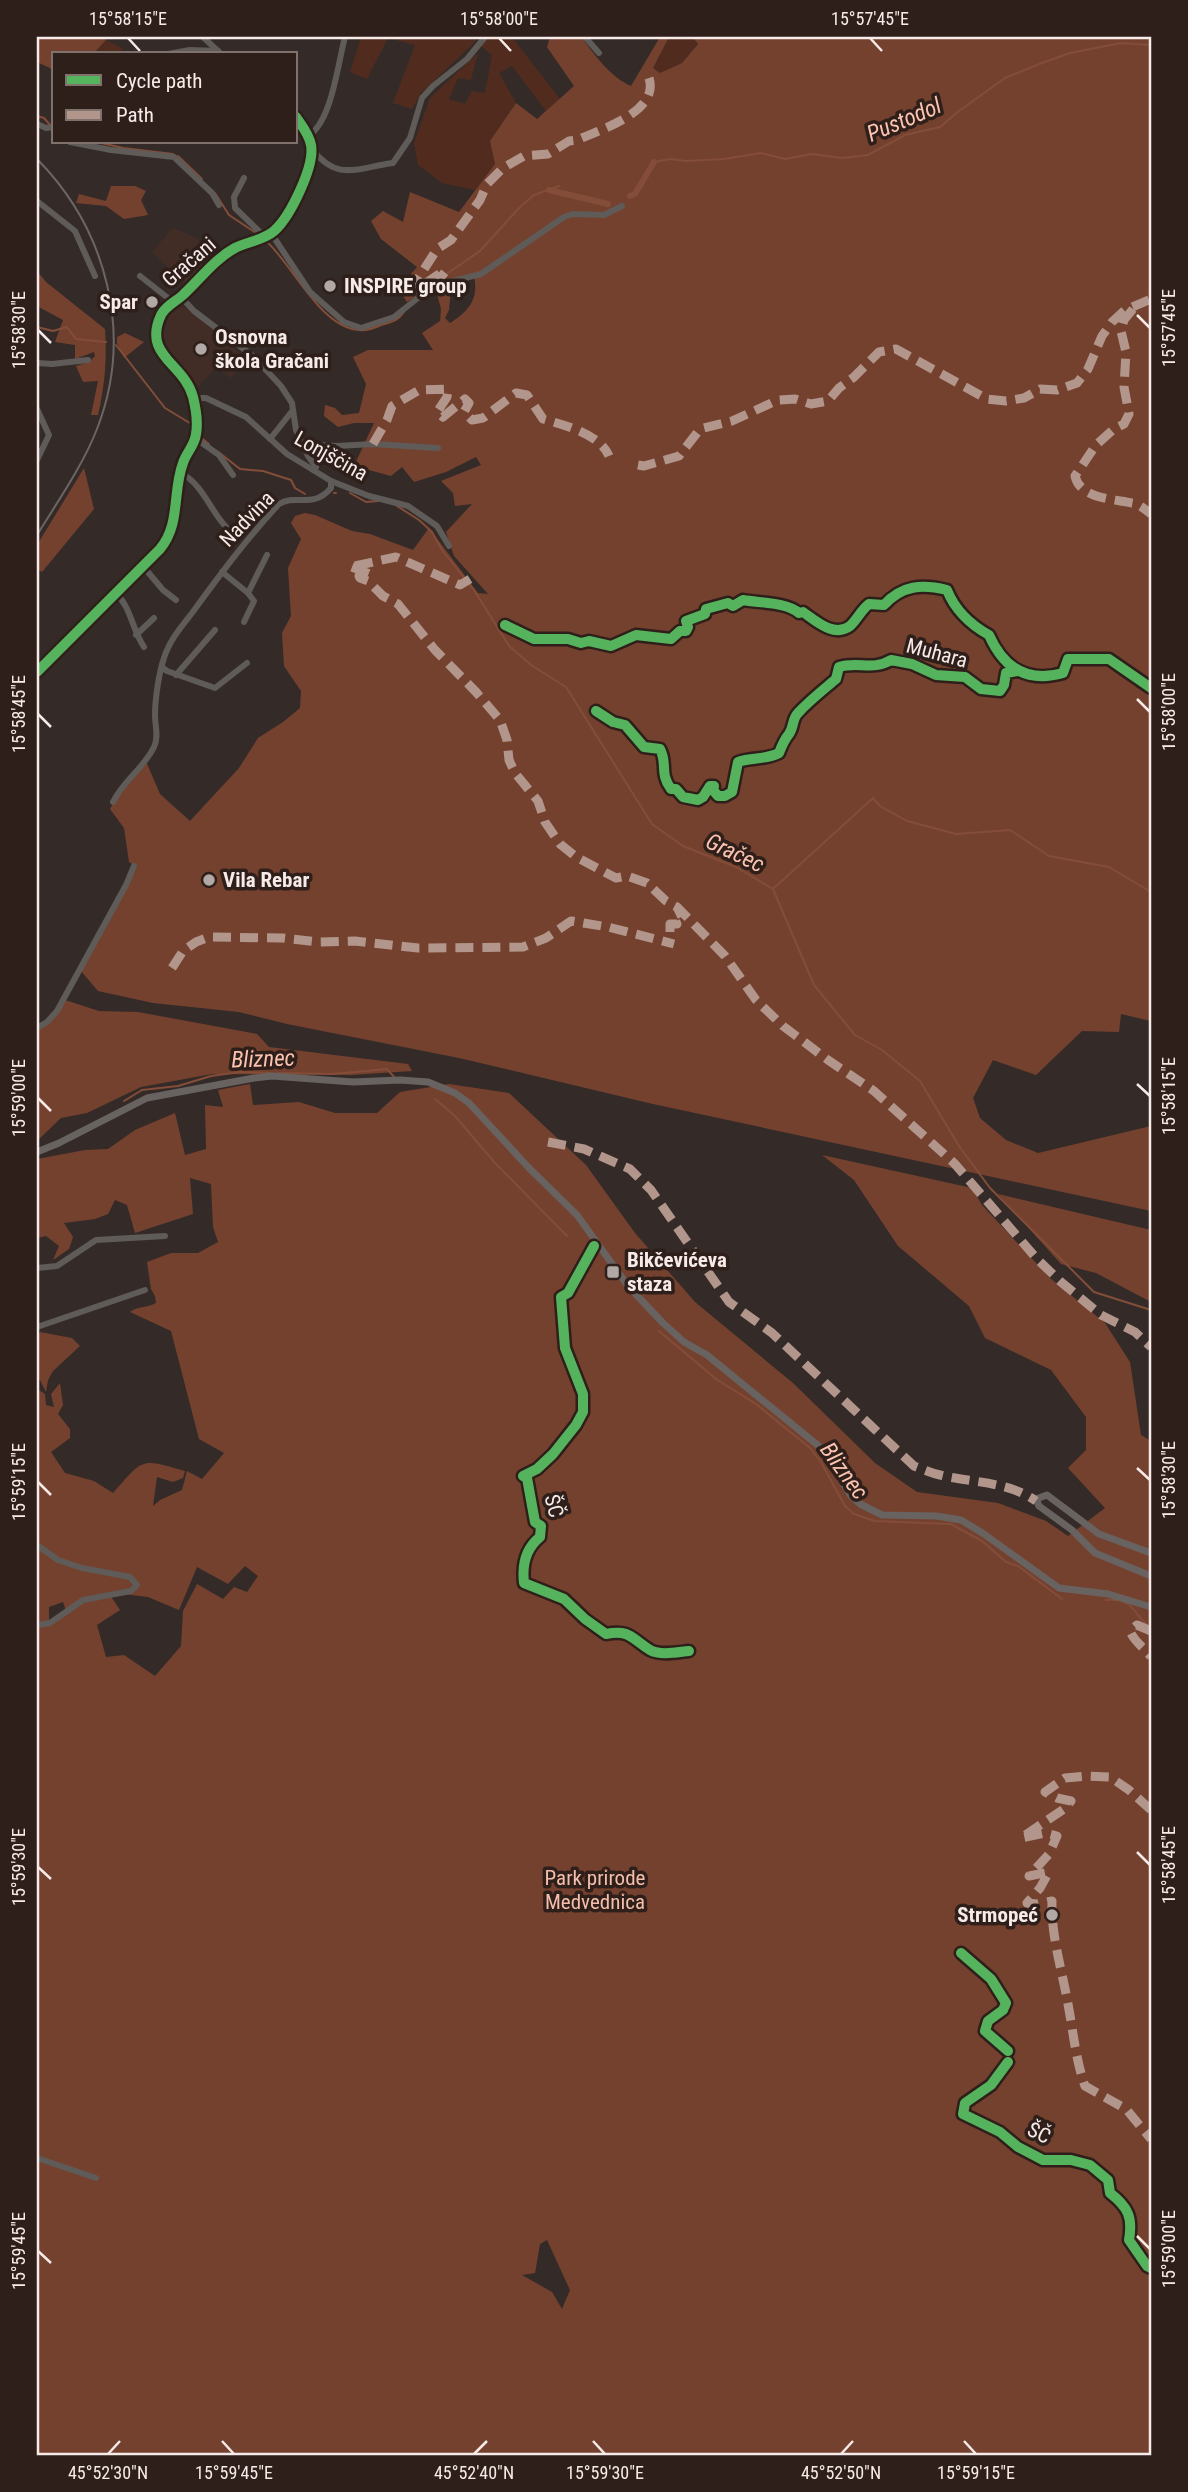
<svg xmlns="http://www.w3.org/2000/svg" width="1188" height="2492" font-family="'Roboto Condensed',sans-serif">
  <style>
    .built { fill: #412d25 }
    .green { fill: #512c1e }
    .forest { fill: #75412f; fill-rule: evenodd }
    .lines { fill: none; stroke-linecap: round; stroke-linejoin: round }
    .stream { stroke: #834d39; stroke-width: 2 }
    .canal { stroke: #834d39; stroke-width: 6 }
    .minor { stroke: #5e5b59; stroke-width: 6 }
    .major { stroke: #686260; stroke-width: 7 }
    .tram { stroke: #6b6664; stroke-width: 2 }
    .quiet { stroke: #b2968c; stroke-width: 9; stroke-dasharray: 18 9; stroke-linecap: butt }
    .cycleway-casing { stroke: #2f1f1a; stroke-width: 15 }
    .cycleway { stroke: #56b35d; stroke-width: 10 }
    .ticks { fill: none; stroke: #f6ebe8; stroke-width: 2.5 }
    .poi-dot { fill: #b2a8a5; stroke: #2f1f1a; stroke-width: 2.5 }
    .labels { text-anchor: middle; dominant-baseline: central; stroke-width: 7; stroke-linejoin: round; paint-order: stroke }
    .street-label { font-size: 21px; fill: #f6ebe8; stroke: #2f1f1a }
    .poi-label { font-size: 21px; font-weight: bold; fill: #f6ebe8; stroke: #2f1f1a; text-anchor: start }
    .park-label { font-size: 21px; fill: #f5beaa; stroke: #2f1f1a }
    .water-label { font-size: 23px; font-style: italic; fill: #fcc4b0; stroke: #2f1f1a }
    .neatline { fill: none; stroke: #f6ebe8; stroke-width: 2.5 }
    .ticks-label { font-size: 18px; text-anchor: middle; fill: #f6ebe8 }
  </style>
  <rect width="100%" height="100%" fill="#342b28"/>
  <!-- built -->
  <g class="built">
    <polygon points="173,228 195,237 215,257 186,285 152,252"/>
    <polygon points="179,305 190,310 224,335 222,339 243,356 247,353 250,356 231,378 216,367 197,388 190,375 166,347 163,341 163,331 170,313"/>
  </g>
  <!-- green -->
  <g class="green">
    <polygon points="361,37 478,37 472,45 421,93 412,109 393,103 415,45 388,38 367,79 350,72"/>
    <polygon points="489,37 512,37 560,99 546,111 512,66 499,73 516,103 490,141 495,164 475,190 442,183 418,165 414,143 430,98 478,53 471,80 458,78 449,99 465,104 472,91 485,93 492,55 481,46"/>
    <polygon points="669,37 693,37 698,43 682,63 660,73 653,68"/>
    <polygon points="106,40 122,48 121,54 93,54"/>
  </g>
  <!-- forest -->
  <g class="forest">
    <polygon points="39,37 104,37 106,40 93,54 54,54 54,70 37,62 37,40"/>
    <path d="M550,37H581C596,56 609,76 631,86L660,37H669L653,68L660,73L682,63L698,44L693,37H1151V1021L1121,1014L1119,1032L1082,1031L1036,1075L993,1060L973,1098L980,1118L1006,1140L1038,1153L1151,1126V1211L653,1104L459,1058L287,1024L239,1012L153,1003L98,991L81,971L137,867L129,862L124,828L110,809L121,789L145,759L160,794L190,821L239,768L258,738L283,722L300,708L301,691L284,666L282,633L291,616L288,568L301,539L291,523L295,516L305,513L315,515L352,531L370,534L413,550L429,528L478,593L488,594L454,556L446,532L472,504L455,506L453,493L441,481L481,465L476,457L446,472L414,482L402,467L391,476L354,466L374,423H354L338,427L324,416L325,405L335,408L342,415L359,413L366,384L353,357L368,350H433L422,333L440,321L441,309L437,294L445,286L451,289L449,310L445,318L450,323C469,311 479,299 474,276L429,287L407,302L398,289L417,267L381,239L371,221L383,211L403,222L410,192L459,212L495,164L490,141L516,103L537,119L574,86L547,47Z"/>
    <polygon points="111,186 135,186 146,191 141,200 148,215 124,219 106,206 76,203 79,194 106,201"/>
    <path d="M37,271L46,282L105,329C107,359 105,385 98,415H91L98,381L83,382L76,366L89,362L95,356L94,352L75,359V345L55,342L63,320L37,306Z"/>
    <polygon points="125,333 144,342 124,358 117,343 117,337"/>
    <polygon points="84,468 94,509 42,572 37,569 37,545"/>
    <polygon points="65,1000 99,1011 138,1012 257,1034 269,1047 408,1064 412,1071 350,1075 212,1074 141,1087 87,1113 61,1118 37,1141 37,1030"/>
    <path d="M250,1084L253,1105L299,1102L335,1113H377L400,1092L449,1084L509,1093L586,1165L635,1233L695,1302L793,1383L875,1463L917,1492L998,1503L1046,1521L1068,1536L1105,1508L1068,1468L1086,1450V1417L1051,1370L985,1338L969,1306L898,1246L854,1180L822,1155L972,1188L982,1205L1050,1278L1105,1323L1130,1362L1141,1435L1151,1441V2455H37V1389L45,1394L46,1405L54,1407L51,1394L60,1383L63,1405L58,1414L70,1429V1438L51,1452L65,1473L94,1481L113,1493C144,1458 140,1458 185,1471L183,1478L173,1482L157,1477L153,1506L160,1500L182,1490L187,1471L202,1479L224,1453L199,1439L171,1331L130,1312C138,1306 147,1308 156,1303L155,1296L151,1289L147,1262L171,1253H198L218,1242L213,1227L211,1184L190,1178L193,1214L135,1233L127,1205L115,1200L108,1214L95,1219L64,1223L73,1237L69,1249L53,1260L59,1246L46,1236L37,1238V1159L85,1150L108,1149L135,1130L175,1113L185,1155L206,1149L205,1105L223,1107L218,1090ZM245,1566L258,1576L247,1592L234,1587L223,1599L197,1584L183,1611L181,1646L155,1676L124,1655L106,1657L97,1625L120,1610L108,1592L148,1597L179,1610L197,1567L228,1584ZM63,1602L67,1613L49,1623V1607ZM547,2240L570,2290L562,2309L552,2292L522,2275L535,2273L540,2244Z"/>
    <polygon points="998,1194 1151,1230 1151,1302 1096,1273 1061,1264"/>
    <polygon points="40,1332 72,1338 80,1346 53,1371 48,1380 46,1392 40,1380 37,1381 37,1339"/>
  </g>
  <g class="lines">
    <!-- stream -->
    <g class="stream">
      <polyline points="37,116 44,118 51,126"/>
      <polyline points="97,142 123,148 173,154"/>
      <polyline points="178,156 202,179"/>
      <polyline points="654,162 670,159 686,161 724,159 761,153 785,159 812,154 842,158 868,155 905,135 940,127 959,111 1005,78 1042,63 1070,53 1121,43 1151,45"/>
      <polyline points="215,193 229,215 256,233"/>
      <path d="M265,240C292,263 320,328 359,330C367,331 374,328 381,325C391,322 397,322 404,312"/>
      <polyline points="435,282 480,251 520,207 534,195 559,186"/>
      <polyline points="37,327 53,331 67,327 76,339 106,342"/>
      <polyline points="116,345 165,408 193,425"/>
      <polyline points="200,437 209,444"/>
      <polyline points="221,454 240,469 263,471 291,480 295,488 305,494"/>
      <polyline points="334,493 336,493"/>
      <polyline points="350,493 366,502 378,501"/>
      <polyline points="397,506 419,520 432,532 442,550 474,590 509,646 531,665 566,687 652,824 683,846 736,867 773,889 814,985 855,1035 882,1050 920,1081 959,1146 990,1188 1094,1292 1151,1310"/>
      <polyline points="774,888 873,798 880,806 907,821 956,834 1010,830 1049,856 1109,867 1151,892"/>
      <polyline points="279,1073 332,1074 387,1069 395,1078"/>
      <polyline points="435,1099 455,1116 495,1163 567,1236"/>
      <polyline points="124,1101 142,1090 178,1086 211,1076 240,1072 270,1073"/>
      <polyline points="659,1331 716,1379 756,1404 810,1448 821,1462 845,1506 854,1514 875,1521 951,1524 982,1541 1006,1562 1018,1566 1062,1599"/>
      <path d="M1106,1600C1136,1597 1133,1617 1151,1627"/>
    </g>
    <!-- canal -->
    <g class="canal">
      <polyline points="549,190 608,204"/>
      <polyline points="630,196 635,194 654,162"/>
    </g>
    <!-- minor -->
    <g class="minor">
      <polyline points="203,37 220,53"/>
      <polyline points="585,37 599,53"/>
      <polyline points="168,54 190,50 218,51"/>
      <polyline points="37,124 46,128 54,127"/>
      <path d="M308,136C332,122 338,62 345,37"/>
      <polyline points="70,142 111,150 174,157 212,193 219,205"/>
      <path d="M312,149C338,183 359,167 393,163L410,138L422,98L433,86L467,59L485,37"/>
      <polyline points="244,178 234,197 235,208 264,236"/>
      <polyline points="37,201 75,231 95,276"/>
      <polyline points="271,233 310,292 344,322 361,328 394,317 433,286 481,274 564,217 573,214 604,215 622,206"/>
      <polyline points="140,276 173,302"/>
      <polyline points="181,297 194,311 253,356 281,386 292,403 296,430 308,456 316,467"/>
      <polyline points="37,363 52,364 88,360"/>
      <polyline points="193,398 206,398 246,417 287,454 331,481 369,496 408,506 437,526 449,546"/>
      <polyline points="37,409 49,435 37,460"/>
      <polyline points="195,438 219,455 233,475"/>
      <polyline points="270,439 293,410"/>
      <polyline points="302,444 337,446 373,444 438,448"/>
      <path d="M180,472C206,487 210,513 230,531"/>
      <polyline points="142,565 163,590 176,600"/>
      <polyline points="222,572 248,593 267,555"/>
      <path d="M115,592C131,607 132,629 144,647"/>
      <polyline points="244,622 254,601 248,593"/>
      <polyline points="136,635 154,618"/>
      <polyline points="163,668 167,671 215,688 247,663"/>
      <path d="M37,672L160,549C181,524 172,492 183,463C186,453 195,445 196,434C198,423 196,409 193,397C184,363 142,356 161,315C166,305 177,301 184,294C201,278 215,259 235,248C247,242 264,240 274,231C290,217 315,166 311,145C309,134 302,126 296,117"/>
      <polyline points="176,675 215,630"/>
      <path d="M113,802C123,781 144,768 154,747C159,737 155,726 155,715C155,699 159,672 164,658C169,641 181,627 192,613C219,576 247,538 279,504C296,493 312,510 331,488V481"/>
      <polyline points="37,1028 47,1022 57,1011 126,885 134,866"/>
      <polyline points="37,1268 57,1266 96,1240 165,1236"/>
      <polyline points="37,1327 145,1290"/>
      <polyline points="37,1545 58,1560 82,1568 130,1577 137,1585 131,1591 83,1600 50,1623 37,1625"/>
      <polyline points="37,2158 96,2178"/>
    </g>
    <!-- major -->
    <g class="major">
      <polyline points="37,1152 59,1143 147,1098 254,1078 272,1076 353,1082 400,1080 428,1082 443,1088 455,1093 469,1103 529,1168 577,1215 628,1286 663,1323 684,1342 707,1355 820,1447 851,1496 860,1504 882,1515 936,1516 961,1520 984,1534 1059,1588 1108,1594 1151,1607"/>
      <polyline points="1151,1553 1099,1534 1047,1495 1036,1499 1039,1506 1072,1530 1095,1553 1151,1576"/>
    </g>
    <!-- tram -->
    <path class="tram" d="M37,159C107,230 134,334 97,429C82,467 58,501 37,535"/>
    <!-- quiet -->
    <g class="quiet">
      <path d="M433,286L446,271C434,275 424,288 412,288L437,249L451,240L480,200L487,184L503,168L524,156L548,154L569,141L577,140C599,130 660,112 649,78"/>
      <path d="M1133,309L1124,320L1121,331L1126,352L1124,387L1129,414L1124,424L1114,429L1096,445L1075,476C1080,499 1114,499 1132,503C1139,504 1145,509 1151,514"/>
      <path d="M373,444L387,420L392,406L419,390L448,389L447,397L437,412L443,417L465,399L469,403L464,412L472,420L483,418L516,393L527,395L543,419C564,425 600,434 609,456"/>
      <polyline points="638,465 644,466 679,456 700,429 732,421 778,400 795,399 811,404 828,401 839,388 854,377 879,352 896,349 987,399 1006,401 1024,398 1040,389 1057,390 1077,383 1088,369 1102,336 1112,322 1125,310 1151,299"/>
      <polyline points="355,566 396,557 460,585 470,579"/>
      <polyline points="352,567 372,575 359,576 360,578 368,581 383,596 398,604 435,650 476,692 500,720 507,740 509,760 515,773 538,801 545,822 560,844 576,857 616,878 627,876 647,883 666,901 677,907 725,956 756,1000 783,1026 828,1060 874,1091 954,1163 1037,1259 1061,1282 1101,1315 1135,1332 1151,1347"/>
      <polyline points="670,932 670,924 677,924 673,916 681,912"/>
      <polyline points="172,968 183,951 196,942 209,937 282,938 318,942 355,941 418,948 523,947 546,938 571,921 608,927 674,944"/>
      <path d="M548,1142L584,1149L630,1169L651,1190L729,1302L772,1333L914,1466C922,1469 931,1473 940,1475C973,1483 1007,1481 1036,1501"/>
      <path d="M1151,1631L1137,1625L1130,1631C1135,1643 1144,1647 1151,1657"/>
      <path d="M1151,1810L1129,1790L1110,1777L1087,1776L1065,1778L1045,1792L1057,1798L1071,1801L1064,1809L1021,1838L1045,1833L1057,1836L1049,1854L1029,1876L1049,1872L1040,1888L1027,1903L1037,1904L1052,1901C1051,1935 1061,1966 1067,1999C1073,2028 1075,2058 1085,2086L1126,2109L1151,2139"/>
    </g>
    <!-- cycleway casing -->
    <g class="cycleway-casing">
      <g id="cycleway">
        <path d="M505,625L534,639H568L581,643L589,641L611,646L636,635L671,639L680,631H686L688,627L686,621L705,614L706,609L728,603L733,606L743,600C759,603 787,602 799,613L803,612C816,621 834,638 850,626C857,620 861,610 869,604L884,605C902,585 922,584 947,590C955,610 971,625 989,635C1004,669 1028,683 1063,673L1068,659H1109L1151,688"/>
        <path d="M37,672L160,549C181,524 172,492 183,463C186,453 195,445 196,434C198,423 196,409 193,397C184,363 142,356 161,315C166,305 177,301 184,294C201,278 215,259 235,248C247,242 264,240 274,231C290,217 315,166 311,145C309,134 302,126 296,117"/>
        <path d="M596,711L613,722L625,725L644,747L660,749C668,764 659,773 671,789H676L683,797L698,800L703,797L710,786H714L713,790L718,796H725L732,792L738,762C752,757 766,760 779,753C782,745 784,740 789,734C794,727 792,719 798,713C810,700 823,690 836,679L839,667C858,661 873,671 891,660L912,664L936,675L965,677L981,689L1000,691L1004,685L1006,673L1018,671"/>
        <path d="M594,1246L568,1293L561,1297L565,1348L583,1394V1412L576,1425L553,1454L537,1469L523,1476L527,1478L535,1522L541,1526L540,1537C525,1549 522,1566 524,1583L564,1599L585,1619L606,1634C630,1629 632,1639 650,1650C661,1656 678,1652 689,1651"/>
        <polyline points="961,1953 991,1979 1006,2003 1003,2010 988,2021 985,2031 1008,2051"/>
        <path d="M1008,2062L991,2085L965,2103L963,2114L1000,2132L1018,2147L1043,2160H1071L1090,2165L1108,2180L1110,2193C1128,2207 1133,2217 1129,2240L1147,2266L1151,2268"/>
      </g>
    </g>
    <!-- cycleway -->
    <use href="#cycleway" class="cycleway"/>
  </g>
  <!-- ticks -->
  <path class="ticks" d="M128,38L140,51M499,38L511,51M870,38L882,51M1137,315L1150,328M38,330L51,343M1137,699L1150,712M38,714L51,727M1137,1084L1150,1096M38,1098L51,1111M1137,1468L1150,1480M38,1482L51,1495M1137,1852L1150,1865M38,1867L51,1879M1137,2236L1150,2249M38,2251L51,2263M222,2441L234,2454M593,2441L605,2454M964,2441L976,2454M108,2454L120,2441M474,2454L487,2441M841,2454L853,2441"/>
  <!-- markers -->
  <g class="poi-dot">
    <circle cx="330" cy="286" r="7"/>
    <circle cx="152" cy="302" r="7"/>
    <circle cx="201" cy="349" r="7"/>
    <circle cx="209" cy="880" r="7"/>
    <rect x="606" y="1265" width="14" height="14" rx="3.5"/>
    <circle cx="1052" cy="1915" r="7"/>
  </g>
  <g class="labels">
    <!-- street labels -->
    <g class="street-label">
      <text transform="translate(189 262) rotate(-41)">Gračani</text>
      <text transform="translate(331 456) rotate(29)">Lonjščina</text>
      <text transform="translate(247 519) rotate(-46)">Nadvina</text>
      <text transform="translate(937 653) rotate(15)">Muhara</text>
      <text transform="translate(554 1506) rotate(75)">ŠČ</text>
      <text transform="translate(1039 2133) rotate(26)">ŠČ</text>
    </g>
    <!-- poi labels -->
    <g class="poi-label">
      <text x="344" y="286">INSPIRE group</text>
      <text x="138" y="302" text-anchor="end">Spar</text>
      <text x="215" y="337">Osnovna<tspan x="215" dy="24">škola Gračani</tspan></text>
      <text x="223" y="880">Vila Rebar</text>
      <text x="627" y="1260">Bikčevićeva<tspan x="627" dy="24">staza</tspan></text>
      <text x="1038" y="1915" text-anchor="end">Strmopeć</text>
    </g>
    <!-- park labels -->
    <g class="park-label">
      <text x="595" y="1878">Park prirode<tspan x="595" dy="24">Medvednica</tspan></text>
    </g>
    <!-- water labels -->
    <g class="water-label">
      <text transform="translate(904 120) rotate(-23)">Pustodol</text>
      <text transform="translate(735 853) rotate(25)">Gračec</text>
      <text transform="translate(263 1059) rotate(-2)">Bliznec</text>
      <text transform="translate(844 1471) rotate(54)">Bliznec</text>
    </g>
  </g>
  <!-- border -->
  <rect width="1188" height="2492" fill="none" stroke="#2f1f1a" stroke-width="77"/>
  <!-- legend -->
  <rect x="52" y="52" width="245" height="91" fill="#2f1f1a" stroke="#7f716c" stroke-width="2"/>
  <rect x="66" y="75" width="35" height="10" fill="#56b35d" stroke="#7f716c" stroke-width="2"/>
  <text x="116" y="88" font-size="21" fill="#f6ebe8">Cycle path</text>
  <rect x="66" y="110" width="35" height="10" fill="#b2968c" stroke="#7f716c" stroke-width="2"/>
  <text x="116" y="122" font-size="21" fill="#f6ebe8">Path</text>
  <rect x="38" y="38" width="1112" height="2416" class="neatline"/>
  <g class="ticks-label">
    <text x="128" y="25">15°58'15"E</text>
    <text x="499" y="25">15°58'00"E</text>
    <text x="870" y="25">15°57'45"E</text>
    <text transform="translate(1169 328) rotate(-90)" y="6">15°57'45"E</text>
    <text transform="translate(19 330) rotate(-90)" y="6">15°58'30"E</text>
    <text transform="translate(1169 712) rotate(-90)" y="6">15°58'00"E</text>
    <text transform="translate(19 714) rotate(-90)" y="6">15°58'45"E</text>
    <text transform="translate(1169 1096) rotate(-90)" y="6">15°58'15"E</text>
    <text transform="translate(19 1098) rotate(-90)" y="6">15°59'00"E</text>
    <text transform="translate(1169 1480) rotate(-90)" y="6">15°58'30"E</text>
    <text transform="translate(19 1482) rotate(-90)" y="6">15°59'15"E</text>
    <text transform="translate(1169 1865) rotate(-90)" y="6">15°58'45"E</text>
    <text transform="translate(19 1867) rotate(-90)" y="6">15°59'30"E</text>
    <text transform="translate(1169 2249) rotate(-90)" y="6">15°59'00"E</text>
    <text transform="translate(19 2251) rotate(-90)" y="6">15°59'45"E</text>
    <text x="108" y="2479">45°52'30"N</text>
    <text x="234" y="2479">15°59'45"E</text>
    <text x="474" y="2479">45°52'40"N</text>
    <text x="605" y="2479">15°59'30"E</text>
    <text x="841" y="2479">45°52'50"N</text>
    <text x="976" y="2479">15°59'15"E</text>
  </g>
</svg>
